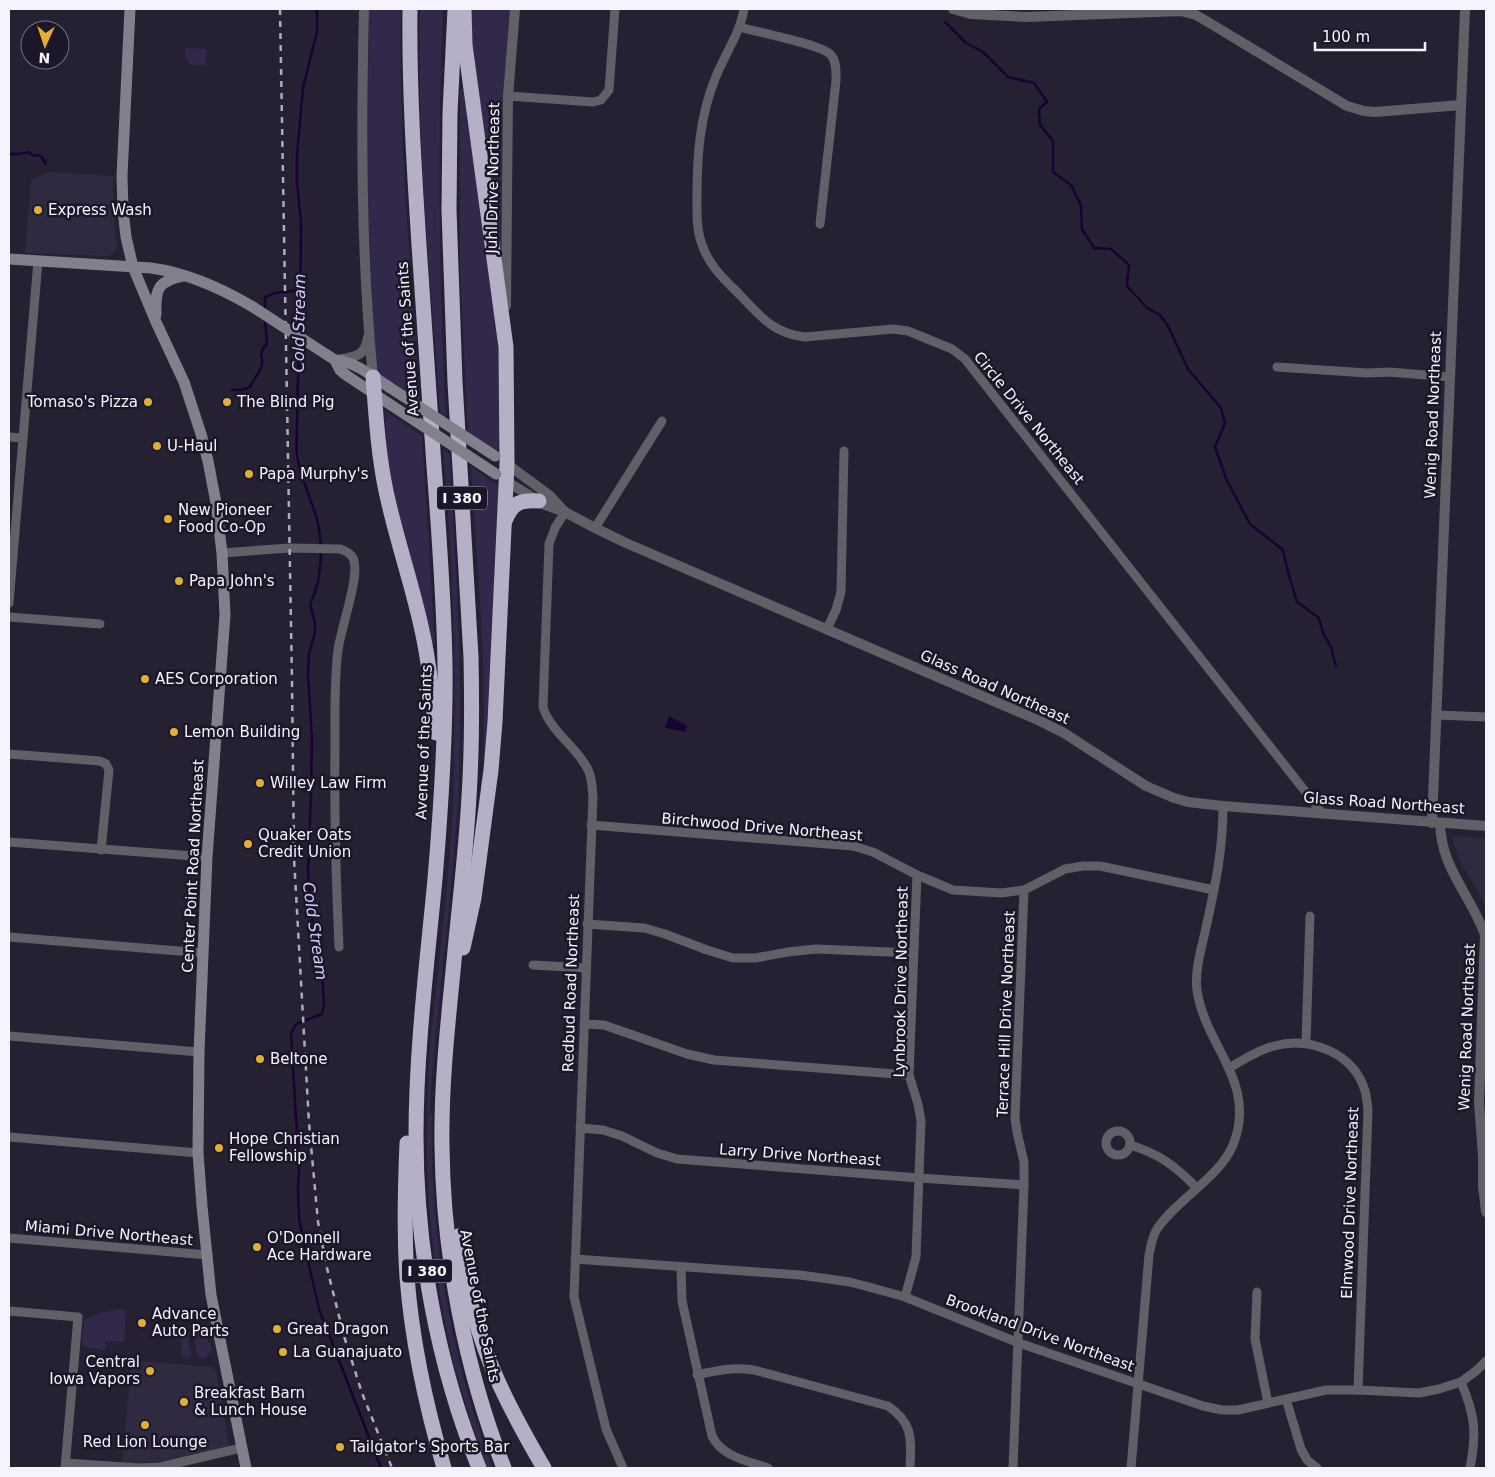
<svg xmlns="http://www.w3.org/2000/svg" width="1495" height="1477" font-family="'DejaVu Sans',sans-serif">
  <style>
    .built { fill: #302a41 }
    .green { fill: #322849 }
    .water { fill: #170332 }
    .lines { fill: none; stroke-linecap: round; stroke-linejoin: round }
    .stream { stroke: #170332; stroke-width: 2.5 }
    .minor { stroke: #615f68; stroke-width: 9 }
    .tertiary { stroke: #615f68; stroke-width: 10 }
    .secondary { stroke: #83808e; stroke-width: 11 }
    .motorway { stroke: #b6b0c7; stroke-width: 15 }
    .rail { stroke: #afabb9; stroke-width: 2.5; stroke-dasharray: 6 6; stroke-linecap: butt }
    .secondary-bridge { stroke: #83808e; stroke-width: 11 }
    .poi-dot { fill: #e0b034; stroke: #1c1728; stroke-width: 2 }
    .labels { text-anchor: middle; dominant-baseline: central; stroke-width: 5; stroke-linejoin: round; paint-order: stroke }
    .shield { fill: #1c1728; stroke: #b5b1be; stroke-width: 1 }
    .shield-label { font-size: 14px; font-weight: bold; fill: #f6f3ff }
    .street-label { font-size: 15px; fill: #f6f3ff; stroke: #1c1728 }
    .poi-label { font-size: 15px; fill: #f6f3ff; stroke: #1c1728; text-anchor: start }
    .water-label { font-size: 16px; font-style: italic; fill: #d7cafd; stroke: #1c1728 }
  </style>
  <rect width="100%" height="100%" fill="#252132"/>
  <!-- built -->
  <g class="built">
    <polygon points="47,172 113,176 114,223 117,245 116,250 111,255 106,256 25,253 31,181"/>
    <polygon points="1452,836 1486,838 1486,906 1458,857 1454,844"/>
    <polygon points="136,1361 213,1367 216,1371 229,1443 228,1446 226,1448 163,1461 136,1464 122,1463 131,1366 132,1363"/>
  </g>
  <!-- green -->
  <g class="green">
    <path d="M369,9H401C398,140 411,271 420,402L375,372L367,180Z"/>
    <path d="M420,9H443C437,145 439,282 446,419L440,415C431,280 416,144 420,9Z"/>
    <polygon points="469,9 510,9 504,83 505,285 475,92"/>
    <polygon points="185,48 206,49 206,66 189,64 185,55"/>
    <path d="M460,90H465C477,181 492,271 499,362C501,387 505,427 498,449L495,451L468,432L460,272Z"/>
    <polygon points="385,411 422,436 435,644 430,644 386,465"/>
    <path d="M443,449L450,454C454,551 462,647 460,744C458,865 438,985 430,1106V1112L432,1114C430,1234 449,1356 493,1468H487C477,1440 467,1411 459,1382C436,1298 425,1208 427,1120C427,1059 435,997 442,936C447,888 451,840 454,793L453,790C457,676 453,562 443,449Z"/>
    <polygon points="471,467 502,488 486,761 484,761 483,661 480,603"/>
    <polygon points="119,1309 126,1309 124,1342 105,1341 106,1348 105,1350 85,1347 82,1343 84,1320 100,1313"/>
    <path d="M194,1325C206,1325 210,1330 208,1341L209,1343L210,1341L212,1350L206,1357L199,1358L197,1355L192,1328Z"/>
    <polygon points="182,1326 186,1328 191,1355 189,1357 181,1356"/>
  </g>
  <!-- water -->
  <polygon class="water" points="669,716 687,726 685,732 665,728"/>
  <g class="lines">
    <!-- stream -->
    <g class="stream">
      <polyline points="945,22 966,43 983,52 1008,77 1034,83 1047,102 1039,109 1040,125 1053,141 1053,172 1071,185 1081,205 1082,229 1094,248 1111,249 1129,265 1127,286 1147,308 1160,315 1168,326 1188,369 1221,408 1225,423 1215,447 1227,481 1250,524 1283,550 1288,572 1297,602 1319,618 1323,633 1331,647 1336,666"/>
      <polyline points="9,154 19,154 28,152 33,155 41,156 46,164"/>
      <polyline points="265,311 265,297 275,293 301,290"/>
      <polyline points="300,333 301,223 297,182 297,155 303,88 317,31 317,9"/>
      <path d="M300,341C298,370 297,400 297,429C297,438 296,447 297,456C300,474 307,490 313,507C324,534 324,578 310,604L315,623V632L309,654L308,674L312,738L311,794L308,871L312,921L316,946L322,969L324,1005L322,1014L296,1024L291,1034L299,1167L298,1190L299,1218L304,1243L319,1309L381,1468"/>
      <path d="M232,390H242L250,387C255,376 266,367 261,355L263,348L267,344L265,319"/>
    </g>
    <!-- minor -->
    <g class="minor">
      <path d="M744,9C740,34 724,55 715,79C700,116 697,155 697,195C697,213 696,231 703,247C710,267 726,281 740,295C760,316 774,334 805,337L893,329L908,331L952,349L965,359L1323,814"/>
      <path d="M739,27C756,32 822,44 831,55C837,62 836,73 836,81L820,224"/>
      <polyline points="508,96 593,102 601,100 609,90 615,9"/>
      <polyline points="1277,367 1367,373 1389,372 1450,377"/>
      <polyline points="9,437 23,438"/>
      <path d="M565,512L555,528L549,544L543,707C551,733 579,748 589,772C592,779 592,788 593,796L574,1297L606,1429L623,1468"/>
      <polyline points="595,528 662,421"/>
      <path d="M222,553L289,548L340,549C346,551 353,555 354,561C359,579 341,628 338,650C334,682 335,713 335,745C334,813 336,879 339,947"/>
      <polyline points="9,603 38,261"/>
      <polyline points="9,617 100,624"/>
      <polyline points="827,629 836,610 841,592 844,451"/>
      <polyline points="1437,715 1486,717"/>
      <polyline points="9,754 100,761 106,764 109,770 101,850"/>
      <polyline points="591,825 853,846 873,852 917,875 953,890 1001,893 1024,890 1065,869 1083,866 1100,866 1214,890"/>
      <polyline points="9,842 207,857"/>
      <polyline points="587,924 644,928 665,934 707,950 733,958 755,958 788,952 816,949 913,953"/>
      <polyline points="9,937 203,953"/>
      <polyline points="533,965 586,968"/>
      <polyline points="584,1024 604,1025 687,1054 714,1060 909,1075"/>
      <polyline points="9,1036 199,1052"/>
      <polyline points="1306,1043 1310,916"/>
      <path d="M1229,1068C1243,1060 1258,1050 1274,1046C1310,1036 1354,1053 1365,1091C1367,1097 1367,1104 1368,1110L1358,1390"/>
      <polyline points="580,1128 603,1130 622,1136 657,1153 677,1159 919,1178 1024,1185"/>
      <circle cx="1118" cy="1143" r="12"/>
      <polyline points="9,1137 198,1153"/>
      <path d="M1130,1145C1160,1154 1175,1166 1197,1188"/>
      <polyline points="9,1238 208,1255"/>
      <polyline points="575,1259 800,1275 850,1282 869,1287 905,1297 1019,1343 1203,1406 1222,1410 1238,1410 1326,1390 1358,1390 1419,1393 1439,1389 1461,1382 1476,1371 1486,1361"/>
      <path d="M681,1267L682,1301L712,1436C722,1457 748,1461 768,1468"/>
      <polyline points="1257,1292 1255,1339 1268,1403"/>
      <polyline points="905,1297 916,1257 921,1121 918,1104 909,1075 917,875"/>
      <polyline points="9,1311 78,1317 65,1468"/>
      <path d="M697,1375C719,1370 732,1367 754,1370L888,1406C914,1424 911,1439 910,1468"/>
      <path d="M1461,1382C1475,1415 1477,1433 1470,1468"/>
      <polyline points="1286,1399 1301,1449 1307,1460 1317,1468"/>
      <polyline points="66,1463 139,1468 160,1467 241,1448"/>
      <polyline points="1013,1468 1024,1185 1024,1162 1017,1132 1015,1118 1024,890"/>
      <path d="M1131,1468L1149,1255C1151,1247 1152,1236 1157,1229C1176,1200 1220,1177 1233,1145C1258,1082 1205,1047 1197,990C1194,969 1203,944 1207,923C1216,882 1223,848 1223,806"/>
    </g>
    <!-- tertiary -->
    <g class="tertiary">
      <path d="M364,9C361,132 361,255 373,377"/>
      <polyline points="953,9 971,14 1026,17 1181,11 1196,15 1208,22 1347,106 1364,111 1375,112 1461,105"/>
      <polyline points="506,306 508,96 515,9"/>
      <path d="M337,360C353,357 366,357 368,337"/>
      <polyline points="507,464 549,495 564,511"/>
      <polyline points="506,481 545,505 565,512 595,528 626,543 1040,721 1064,733 1146,786 1174,798 1188,802 1223,806 1486,826"/>
      <polyline points="1432,823 1465,9"/>
      <path d="M1440,823C1441,869 1471,895 1485,935L1479,1103L1483,1155V1186L1486,1212"/>
    </g>
    <!-- secondary -->
    <g class="secondary">
      <polyline points="130,9 122,176 123,210 126,237 133,267 156,322 184,382 201,434 208,461 216,503 222,553 225,615 207,857 199,1052 198,1153 202,1206 211,1295 246,1468"/>
      <path d="M9,259L151,268C188,273 221,288 253,307"/>
      <path d="M156,315C155,290 157,281 183,276"/>
      <path d="M389,387C373,377 355,361 335,360L340,370L346,375L391,405"/>
    </g>
    <!-- motorway -->
    <g class="motorway">
      <path d="M410,9C409,88 414,166 419,245C424,318 429,392 434,466C439,532 444,598 445,665C446,736 441,808 435,879C427,964 416,1050 416,1136C416,1249 437,1364 479,1468"/>
      <path d="M455,9L450,113L449,210L455,382L471,657C472,704 472,751 469,797C466,852 459,907 454,961C448,1023 441,1084 442,1146C443,1253 465,1369 504,1468"/>
      <path d="M373,377C376,415 378,453 386,491C396,539 413,586 423,635C430,667 433,700 436,733"/>
      <path d="M505,521C512,502 521,500 539,501"/>
      <polyline points="463,948 474,898 491,770 495,722 507,464 506,347 465,45 464,9"/>
      <path d="M407,1143C405,1188 404,1233 407,1277C412,1342 426,1406 444,1468"/>
      <path d="M458,1236C465,1290 480,1345 504,1394C516,1419 530,1444 544,1468"/>
    </g>
    <!-- rail -->
    <polyline class="rail" points="280,9 292,681 294,858 309,1123 318,1222 327,1268 344,1336 362,1393 392,1468"/>
    <!-- secondary-bridge -->
    <g class="secondary-bridge">
      <polyline points="253,307 335,360"/>
      <polyline points="389,387 495,456"/>
      <polyline points="391,405 496,474"/>
    </g>
  </g>
  <!-- markers -->
  <g class="poi-dot">
    <circle cx="38" cy="210" r="5"/>
    <circle cx="148" cy="402" r="5"/>
    <circle cx="227" cy="402" r="5"/>
    <circle cx="157" cy="446" r="5"/>
    <circle cx="249" cy="474" r="5"/>
    <circle cx="168" cy="519" r="5"/>
    <circle cx="179" cy="581" r="5"/>
    <circle cx="145" cy="679" r="5"/>
    <circle cx="174" cy="732" r="5"/>
    <circle cx="260" cy="783" r="5"/>
    <circle cx="248" cy="844" r="5"/>
    <circle cx="260" cy="1059" r="5"/>
    <circle cx="219" cy="1148" r="5"/>
    <circle cx="257" cy="1247" r="5"/>
    <circle cx="142" cy="1323" r="5"/>
    <circle cx="277" cy="1329" r="5"/>
    <circle cx="283" cy="1352" r="5"/>
    <circle cx="150" cy="1371" r="5"/>
    <circle cx="184" cy="1402" r="5"/>
    <circle cx="145" cy="1425" r="5"/>
    <circle cx="340" cy="1447" r="5"/>
  </g>
  <g class="labels">
    <!-- shield labels -->
    <g class="shield">
      <rect x="437" y="486.5" width="50" height="23" rx="4"/>
      <rect x="402" y="1259.5" width="50" height="23" rx="4"/>
    </g>
    <g class="shield-label">
      <text x="462" y="498">I 380</text>
      <text x="427" y="1271">I 380</text>
    </g>
    <!-- street labels -->
    <g class="street-label">
      <text transform="translate(493 178) rotate(-89)">Juhl Drive Northeast</text>
      <text transform="translate(408 339) rotate(-94)">Avenue of the Saints</text>
      <text transform="translate(1433 415) rotate(-88)">Wenig Road Northeast</text>
      <text transform="translate(1029 418) rotate(51)">Circle Drive Northeast</text>
      <text transform="translate(995 687) rotate(24)">Glass Road Northeast</text>
      <text transform="translate(424 742) rotate(-88)">Avenue of the Saints</text>
      <text transform="translate(1384 803) rotate(4)">Glass Road Northeast</text>
      <text transform="translate(762 827) rotate(5)">Birchwood Drive Northeast</text>
      <text transform="translate(193 866) rotate(-87)">Center Point Road Northeast</text>
      <text transform="translate(901 982) rotate(-89)">Lynbrook Drive Northeast</text>
      <text transform="translate(571 983) rotate(-88)">Redbud Road Northeast</text>
      <text transform="translate(1006 1014) rotate(-88)">Terrace Hill Drive Northeast</text>
      <text transform="translate(1467 1027) rotate(-88)">Wenig Road Northeast</text>
      <text transform="translate(800 1155) rotate(4)">Larry Drive Northeast</text>
      <text transform="translate(1350 1203) rotate(-88)">Elmwood Drive Northeast</text>
      <text transform="translate(109 1233) rotate(5)">Miami Drive Northeast</text>
      <text transform="translate(480 1306) rotate(79)">Avenue of the Saints</text>
      <text transform="translate(1040 1333) rotate(20)">Brookland Drive Northeast</text>
    </g>
    <!-- poi labels -->
    <g class="poi-label">
      <text x="48" y="210">Express Wash</text>
      <text x="138" y="402" text-anchor="end">Tomaso's Pizza</text>
      <text x="237" y="402">The Blind Pig</text>
      <text x="167" y="446">U-Haul</text>
      <text x="259" y="474">Papa Murphy's</text>
      <text x="178" y="510">New Pioneer<tspan x="178" dy="17">Food Co-Op</tspan></text>
      <text x="189" y="581">Papa John's</text>
      <text x="155" y="679">AES Corporation</text>
      <text x="184" y="732">Lemon Building</text>
      <text x="270" y="783">Willey Law Firm</text>
      <text x="258" y="835">Quaker Oats<tspan x="258" dy="17">Credit Union</tspan></text>
      <text x="270" y="1059">Beltone</text>
      <text x="229" y="1139">Hope Christian<tspan x="229" dy="17">Fellowship</tspan></text>
      <text x="267" y="1238">O'Donnell<tspan x="267" dy="17">Ace Hardware</tspan></text>
      <text x="152" y="1314">Advance<tspan x="152" dy="17">Auto Parts</tspan></text>
      <text x="287" y="1329">Great Dragon</text>
      <text x="293" y="1352">La Guanajuato</text>
      <text x="140" y="1362" text-anchor="end">Central<tspan x="140" dy="17">Iowa Vapors</tspan></text>
      <text x="194" y="1393">Breakfast Barn<tspan x="194" dy="17">&amp; Lunch House</tspan></text>
      <text x="145" y="1442" text-anchor="middle">Red Lion Lounge</text>
      <text x="350" y="1447">Tailgator's Sports Bar</text>
    </g>
    <!-- water labels -->
    <g class="water-label">
      <text transform="translate(299 323) rotate(-89)">Cold Stream</text>
      <text transform="translate(315 931) rotate(82)">Cold Stream</text>
    </g>
  </g>
  <!-- border -->
  <rect width="1495" height="1477" fill="none" stroke="#f6f3ff" stroke-width="20"/>
  <!-- north arrow -->
  <g transform="translate(45 45) rotate(183)"><circle r="24" fill="#1c1728" stroke="#736f7e"/>
  <path d="M0-4L9 19L0 12L-9 19Z" fill="#e0b034"/>
  <text y="-8" font-size="14" font-weight="bold" text-anchor="middle" fill="#f6f3ff">N</text>
  </g>
  <!-- scale -->
  <path d="M1315 42v8h110v-8" fill="none" stroke="#f6f3ff" stroke-width="2.5"/>
  <text x="1322" y="42" font-size="15" fill="#f6f3ff" stroke="#1c1728" stroke-width="4" paint-order="stroke">100 m</text>
</svg>
